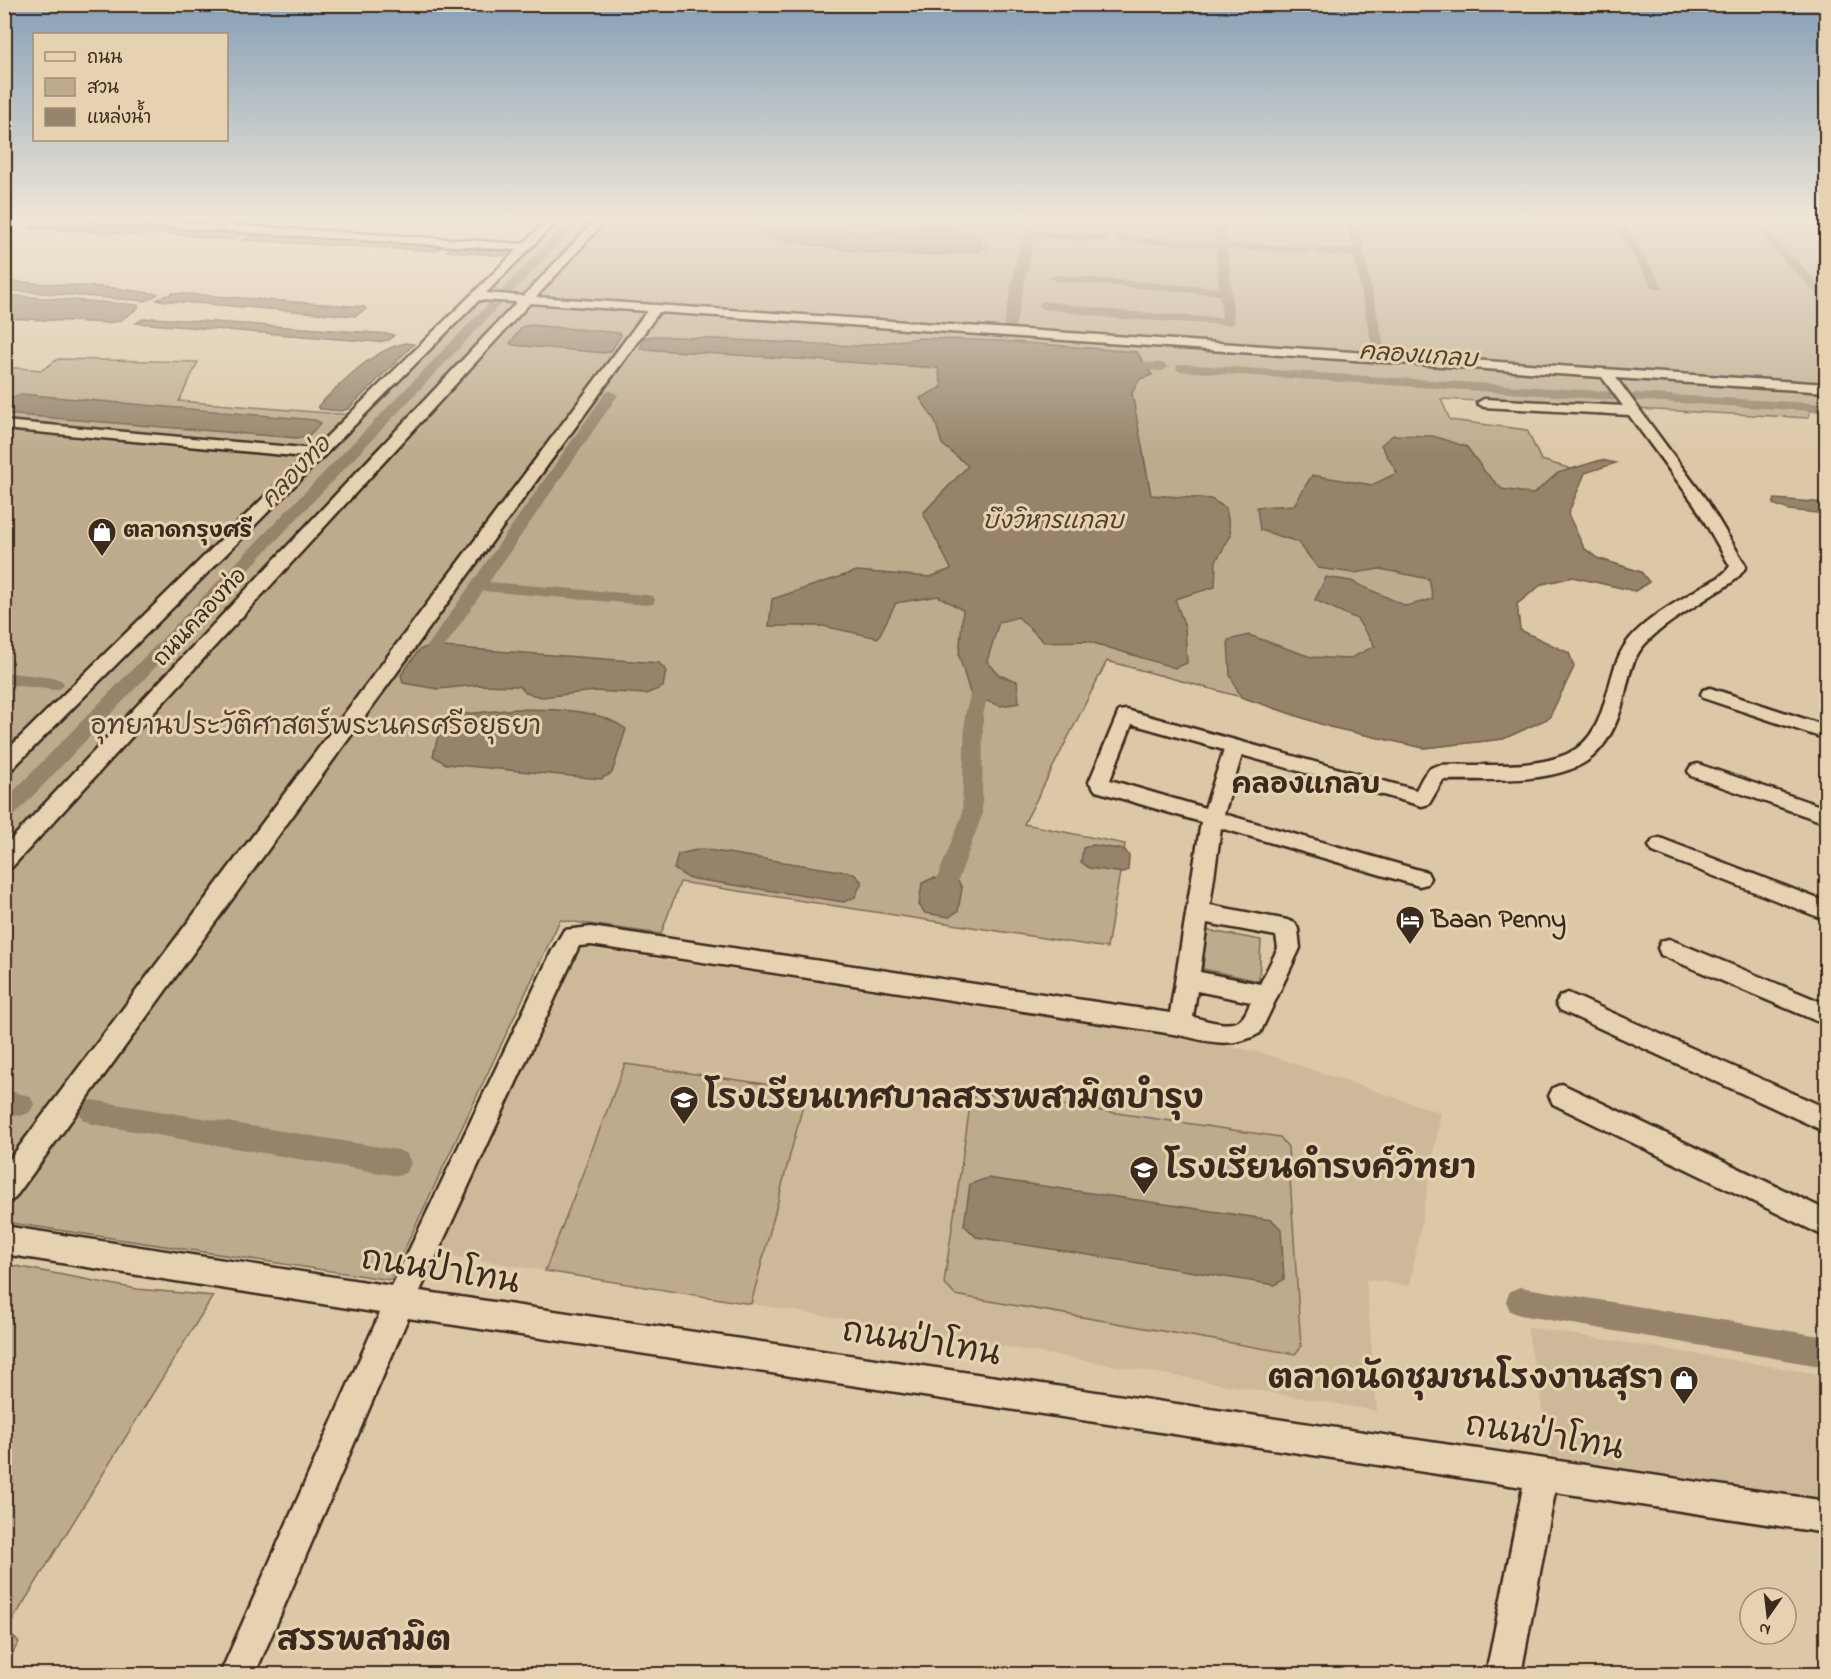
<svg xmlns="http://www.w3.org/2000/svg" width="1831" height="1679" font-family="'Indie Flower','Playpen Sans Thai',sans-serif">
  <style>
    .built { fill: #cdb99a }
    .green { fill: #beab8e; stroke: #7c6a56; stroke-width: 1.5 }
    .water { fill: #96836b; stroke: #725f4c; stroke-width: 1.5 }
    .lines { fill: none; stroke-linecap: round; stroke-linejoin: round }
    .canal { fill: #96836b; fill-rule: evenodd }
    .minor-casing { stroke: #3b2a1e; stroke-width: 5 }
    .minor { fill: #e6d2b0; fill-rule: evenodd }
    .labels { text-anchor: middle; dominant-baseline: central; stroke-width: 6; stroke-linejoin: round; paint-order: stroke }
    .far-poi-label { font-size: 22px; font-weight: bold; fill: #3b2a1e; stroke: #e6d2b0; text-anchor: start }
    .far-street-label { font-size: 22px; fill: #3b2a1e; stroke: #e6d2b0 }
    .far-water-label { font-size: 24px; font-style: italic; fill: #524031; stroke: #e6d2b0 }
    .park-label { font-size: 27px; fill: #4f3d2f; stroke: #e6d2b0 }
    .poi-label { font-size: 27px; font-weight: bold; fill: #3b2a1e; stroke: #e6d2b0; text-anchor: start }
    .neighbourhood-label { font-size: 28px; font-weight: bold; fill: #3b2a1e; stroke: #e6d2b0 }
    .near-poi-label { font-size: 33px; font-weight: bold; fill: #3b2a1e; stroke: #e6d2b0; text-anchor: start }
    .near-street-label { font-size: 33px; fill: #3b2a1e; stroke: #e6d2b0 }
    .near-neighbourhood-label { font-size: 33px; font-weight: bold; fill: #3b2a1e; stroke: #e6d2b0 }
  </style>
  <rect width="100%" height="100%" fill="#dcc8a7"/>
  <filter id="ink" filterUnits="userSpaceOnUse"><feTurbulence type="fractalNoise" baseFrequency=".0167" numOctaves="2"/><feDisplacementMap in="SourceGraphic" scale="12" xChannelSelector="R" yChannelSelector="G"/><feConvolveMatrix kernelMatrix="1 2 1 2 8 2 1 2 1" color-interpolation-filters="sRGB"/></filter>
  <g filter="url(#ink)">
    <!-- built -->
    <g class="built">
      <polygon points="579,947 1174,1036 1263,1053 1441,1113 1410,1286 1366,1279 1377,1411 838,1318 434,1253 570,953"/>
      <polygon points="1527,1327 1826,1375 1826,1499 1816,1506 1552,1462"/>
    </g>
    <!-- green -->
    <g class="green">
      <polygon points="560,220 1826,220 1826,411 1810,411 1809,418 1441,399 1450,420 1527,430 1541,460 1585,473 1567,514 1584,548 1597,558 1641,572 1649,582 1635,591 1573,577 1542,584 1517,604 1520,630 1569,653 1574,667 1549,718 1503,739 1424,748 1330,727 1241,697 1107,661 1024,824 1125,844 1107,948 680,882 661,934 560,920 390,1280 5,1222 4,367 42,370 58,359 198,362 179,401 364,416"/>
      <polygon points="1206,930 1261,940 1259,981 1203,969"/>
      <polygon points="625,1064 807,1090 751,1304 545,1271"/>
      <polygon points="980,1093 1280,1137 1288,1147 1301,1347 1295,1354 955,1295 944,1283 971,1099"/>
      <polygon points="5,1264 137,1289 213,1296 6,1631 19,1642 5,1666"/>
    </g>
    <!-- water -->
    <g class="water">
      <polygon points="49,220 243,232 244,234 231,240 152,232 145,235 30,228 42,221"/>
      <path d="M928,220H950V230L982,236L979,250C910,262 837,249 769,238L764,232L772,228L879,232L920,229Z"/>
      <polygon points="255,233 441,245 443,246 435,251 243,240"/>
      <polygon points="453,247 510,251 511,251 504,256 447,251"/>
      <polygon points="4,281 114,288 158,294 146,301 5,290"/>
      <polygon points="172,293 365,307 366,309 355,316 156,300"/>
      <polygon points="4,295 138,305 138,308 119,321 108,323 5,318"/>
      <polygon points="154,318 391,334 394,335 389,340 377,342 136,323 143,319"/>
      <polygon points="530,325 620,333 621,335 611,351 605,353 513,345 510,343 522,327"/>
      <polygon points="657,336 856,346 920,338 1002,341 1137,352 1152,375 1140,379 1132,393 1151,495 1211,499 1226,508 1231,535 1216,561 1215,587 1175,599 1185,627 1187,663 1175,668 1087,641 1044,642 1018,617 999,622 987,661 999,675 1017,681 1019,703 1001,706 971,696 959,656 963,610 938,596 896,603 878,638 823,626 769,626 772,599 857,571 930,577 951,569 923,513 968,466 942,444 935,421 920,398 942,387 938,368 640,349 645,337"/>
      <path d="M405,343L414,344L348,409L341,411L320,409L318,406C344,381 369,352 405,343Z"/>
      <polygon points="21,394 315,420 321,423 309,435 297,438 5,414 5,400"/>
      <polygon points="1393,435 1433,436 1467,447 1485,472 1502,489 1533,494 1558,473 1601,460 1616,463 1585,473 1568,514 1584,548 1597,558 1641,572 1649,582 1635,591 1573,577 1542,584 1517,604 1520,630 1569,653 1574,667 1549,718 1503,739 1424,748 1330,727 1241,697 1230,675 1228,640 1249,635 1311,657 1349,659 1375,646 1357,619 1315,600 1326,577 1351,581 1406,606 1433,599 1429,579 1380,569 1354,573 1318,568 1298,542 1260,530 1257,507 1294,505 1312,475 1372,485 1397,473 1381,445"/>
      <polygon points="1775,499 1826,503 1826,514 1789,510 1773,504"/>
      <polygon points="429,646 659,663 666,670 663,687 646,694 595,691 542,697 526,693 519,686 478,685 438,689 403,683 401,675 419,650"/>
      <path d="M516,709C552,710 597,707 626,729L612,773L601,779L446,764L433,756L438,736L465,714Z"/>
      <polygon points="1093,845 1125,850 1129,856 1128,870 1123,873 1089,868 1081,862 1083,848"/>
      <polygon points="702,849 853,873 862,882 855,897 844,902 688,878 674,869 678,854"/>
      <polygon points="933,878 958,881 962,888 958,911 949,917 925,913 919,905 922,883"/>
      <polygon points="988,1178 1272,1220 1281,1229 1284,1279 1275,1285 976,1237 964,1225 970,1184"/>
    </g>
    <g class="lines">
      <!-- canal -->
      <g class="canal">
        <polygon points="570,220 581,220 11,819 4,821 4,801"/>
        <polygon points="1030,220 1040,220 1037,231 1104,235 1109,238 1104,241 1034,238 1015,328 1009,332 1003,328 1019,249"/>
        <polygon points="1214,220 1224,220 1226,242 1306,247 1312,250 1306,253 1227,249 1234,322 1232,325 1119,319 1044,309 1038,305 1044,301 1119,311 1222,318 1220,295 1055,281 1049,278 1055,275 1219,288 1216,248 1119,242 1114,239 1119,236 1215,241"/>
        <polygon points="1347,220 1357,220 1385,351 1384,354 1379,355 1373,351 1354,256 1318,254 1312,251 1318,248 1353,249"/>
        <polygon points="1612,220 1646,220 1645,223 1624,223 1663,287 1661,289 1653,289"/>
        <polygon points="1655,220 1762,225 1826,291 1826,300 1822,300 1755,230 1659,225 1655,224"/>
        <polygon points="952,242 986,244 992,247 986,250 948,247 947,245"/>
        <polygon points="1120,361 1162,363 1169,367 1162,371 1115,368 1113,365"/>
        <polygon points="1183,364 1614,392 1621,396 1614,400 1178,371 1176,368 1178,365"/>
        <polygon points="611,391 618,395 489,582 647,595 653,596 655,600 653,604 647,605 483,591 437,658 442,663 439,667 433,669 419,666 416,662 419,658 606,392"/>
        <polygon points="1635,393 1826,404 1826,412 1630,400 1628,397"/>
        <polygon points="979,666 985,668 991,683 983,715 982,815 953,894 950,900 942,903 934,900 931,894 962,815 965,715 973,683 970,672 973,668"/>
        <polygon points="4,672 55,678 61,680 64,684 61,688 55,690 4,684"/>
        <polygon points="4,1090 30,1096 34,1104 30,1112 21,1116 4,1114"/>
        <polygon points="92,1100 398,1150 407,1154 411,1163 407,1172 398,1176 92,1124 83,1120 79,1112 83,1104"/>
        <polygon points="1520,1287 1826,1337 1826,1367 1520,1315 1510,1311 1506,1301 1510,1291"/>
      </g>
      <!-- minor casing -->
      <g class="minor-casing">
        <g id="minor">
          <path d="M96,220H150L523,244L547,220H558L486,293L524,296L595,220H606L536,297L1826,384V392L1616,378L1707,501L1746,566C1738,581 1726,586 1712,595C1690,610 1663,624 1645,644C1628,662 1628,689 1620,712C1614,730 1603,750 1587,761C1551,785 1485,779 1443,780L1429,804L1422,806L1242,755L1224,814L1419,870L1427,872L1430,878L1427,884L1419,886L1221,828L1210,905L1287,920L1295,923L1298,929L1300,948L1260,1033C1232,1049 1209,1042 1180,1035L591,945L579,946L420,1291L1826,1501V1533L1555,1492L1521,1674H1486L1523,1487L408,1318L255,1674H220L380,1313L4,1254V1226L392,1286L552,951L564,930L591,927L1170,1013L1201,822L1096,791L1089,782L1119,711L1126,710L1416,790C1420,783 1424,772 1431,768C1441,763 1457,765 1468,765C1499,765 1537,767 1567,754C1610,735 1603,679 1625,645C1642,620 1676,603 1701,587C1712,581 1723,577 1730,566L1695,505L1629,415L1484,407L1477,403L1484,399L1623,406L1602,377L659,312L14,1199L4,1203V1167L647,311L530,303L12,867L4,869V847L517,302L479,300L11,770L4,772V753L305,457L4,429V421L314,449L517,250L101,223ZM1132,724L1224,750L1205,808L1110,780ZM1207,923L1276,936L1278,948L1260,984L1200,972ZM1197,991L1251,1002C1248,1007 1246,1015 1241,1019C1231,1029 1205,1020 1193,1017Z"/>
          <polygon points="1710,688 1826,726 1826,739 1703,698 1701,694 1703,690"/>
          <polygon points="1698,764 1826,808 1826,823 1691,776 1688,771 1691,766"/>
          <polygon points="1660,838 1826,902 1826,920 1653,852 1649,846 1653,840"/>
          <polygon points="1669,939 1826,1004 1826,1025 1661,955 1658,948 1661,941"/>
          <polygon points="1568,993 1826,1108 1826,1132 1560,1010 1556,1003 1560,996"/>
          <polygon points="1562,1084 1826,1210 1826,1237 1553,1104 1549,1096 1553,1088"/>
        </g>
      </g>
      <!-- minor -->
      <use href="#minor" class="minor"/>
    </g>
  </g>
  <!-- sky -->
  <linearGradient id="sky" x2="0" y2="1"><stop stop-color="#87a0b6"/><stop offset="0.48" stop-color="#efe6d7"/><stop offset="1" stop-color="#efe6d7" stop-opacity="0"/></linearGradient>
  <rect width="1831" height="455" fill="url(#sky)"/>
  <!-- icons -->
  <defs>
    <g id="shop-pin" transform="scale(1.5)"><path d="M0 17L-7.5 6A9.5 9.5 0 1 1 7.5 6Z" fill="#3b2a1e" stroke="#e6d2b0"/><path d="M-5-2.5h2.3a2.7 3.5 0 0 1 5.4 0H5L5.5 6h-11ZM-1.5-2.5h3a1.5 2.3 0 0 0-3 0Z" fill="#fff"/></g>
    <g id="hotel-pin" transform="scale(1.5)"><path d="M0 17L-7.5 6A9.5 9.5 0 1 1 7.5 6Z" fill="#3b2a1e" stroke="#e6d2b0"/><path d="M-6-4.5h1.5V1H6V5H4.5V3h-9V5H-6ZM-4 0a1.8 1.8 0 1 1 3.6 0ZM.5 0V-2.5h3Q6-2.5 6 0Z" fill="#fff"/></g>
    <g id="school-pin" transform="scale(1.5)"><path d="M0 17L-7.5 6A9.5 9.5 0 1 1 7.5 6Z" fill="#3b2a1e" stroke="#e6d2b0"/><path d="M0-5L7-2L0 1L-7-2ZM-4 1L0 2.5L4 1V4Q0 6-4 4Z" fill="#fff"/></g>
  </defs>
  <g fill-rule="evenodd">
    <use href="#shop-pin" x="102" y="532"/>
    <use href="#hotel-pin" x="1410" y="920"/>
    <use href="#school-pin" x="684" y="1100"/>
    <use href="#school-pin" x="1144" y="1170"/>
    <use href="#shop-pin" x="1684" y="1380"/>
  </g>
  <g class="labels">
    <!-- far-poi labels -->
    <g class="far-poi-label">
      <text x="123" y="532">ตลาดกรุงศรี</text>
    </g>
    <!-- far-street labels -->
    <g class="far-street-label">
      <text transform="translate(201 618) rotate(-47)">ถนนคลองท่อ</text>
    </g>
    <!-- far-water labels -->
    <g class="far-water-label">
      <text transform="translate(1418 357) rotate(4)">คลองแกลบ</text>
      <text transform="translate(297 473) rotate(-46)">คลองท่อ</text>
      <text x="1053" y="522">บึงวิหารแกลบ</text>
    </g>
    <!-- park labels -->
    <g class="park-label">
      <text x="316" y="727">อุทยานประวัติศาสตร์พระนครศรีอยุธยา</text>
    </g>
    <!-- poi labels -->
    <g class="poi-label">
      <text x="1431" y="920">Baan Penny</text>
    </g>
    <!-- neighbourhood labels -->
    <g class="neighbourhood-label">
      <text x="1306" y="786">คลองแกลบ</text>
    </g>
    <!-- near-poi labels -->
    <g class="near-poi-label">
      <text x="705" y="1100">โรงเรียนเทศบาลสรรพสามิตบำรุง</text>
      <text x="1165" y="1170">โรงเรียนดำรงค์วิทยา</text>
      <text x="1663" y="1380" text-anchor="end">ตลาดนัดชุมชนโรงงานสุรา</text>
    </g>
    <!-- near-street labels -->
    <g class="near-street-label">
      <text transform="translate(440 1272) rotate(9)">ถนนป่าโทน</text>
      <text transform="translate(921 1344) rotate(9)">ถนนป่าโทน</text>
      <text transform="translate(1544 1438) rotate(9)">ถนนป่าโทน</text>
    </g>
    <!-- near-neighbourhood labels -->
    <g class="near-neighbourhood-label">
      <text x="364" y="1642">สรรพสามิต</text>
    </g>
  </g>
  <!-- margin -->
  <rect width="1831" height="1679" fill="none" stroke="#e6d2b0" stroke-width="24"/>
  <rect x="12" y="12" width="1807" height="1655" fill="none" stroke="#3b2a1e" stroke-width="2" filter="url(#ink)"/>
  <!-- legend -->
  <rect x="33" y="33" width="195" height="108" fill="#e6d2b0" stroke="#a28f76" stroke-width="1.5"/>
  <rect x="45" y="52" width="30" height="9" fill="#e6d2b0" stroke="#a28f76" stroke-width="1.5"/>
  <text x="87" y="63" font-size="18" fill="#3b2a1e">ถนน</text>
  <rect x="45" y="78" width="30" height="18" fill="#beab8e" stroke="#a28f76" stroke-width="1.5"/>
  <text x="87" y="93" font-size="18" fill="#3b2a1e">สวน</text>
  <rect x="45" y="108" width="30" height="18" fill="#96836b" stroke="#a28f76" stroke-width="1.5"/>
  <text x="87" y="123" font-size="18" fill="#3b2a1e">แหล่งน้ำ</text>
  <!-- north arrow -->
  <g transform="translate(1768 1616) rotate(194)"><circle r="28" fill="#e6d2b0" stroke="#a28f76" stroke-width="1.5"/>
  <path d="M0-4.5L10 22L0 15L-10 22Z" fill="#3b2a1e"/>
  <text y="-9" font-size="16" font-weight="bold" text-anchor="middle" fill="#3b2a1e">N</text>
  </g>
</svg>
